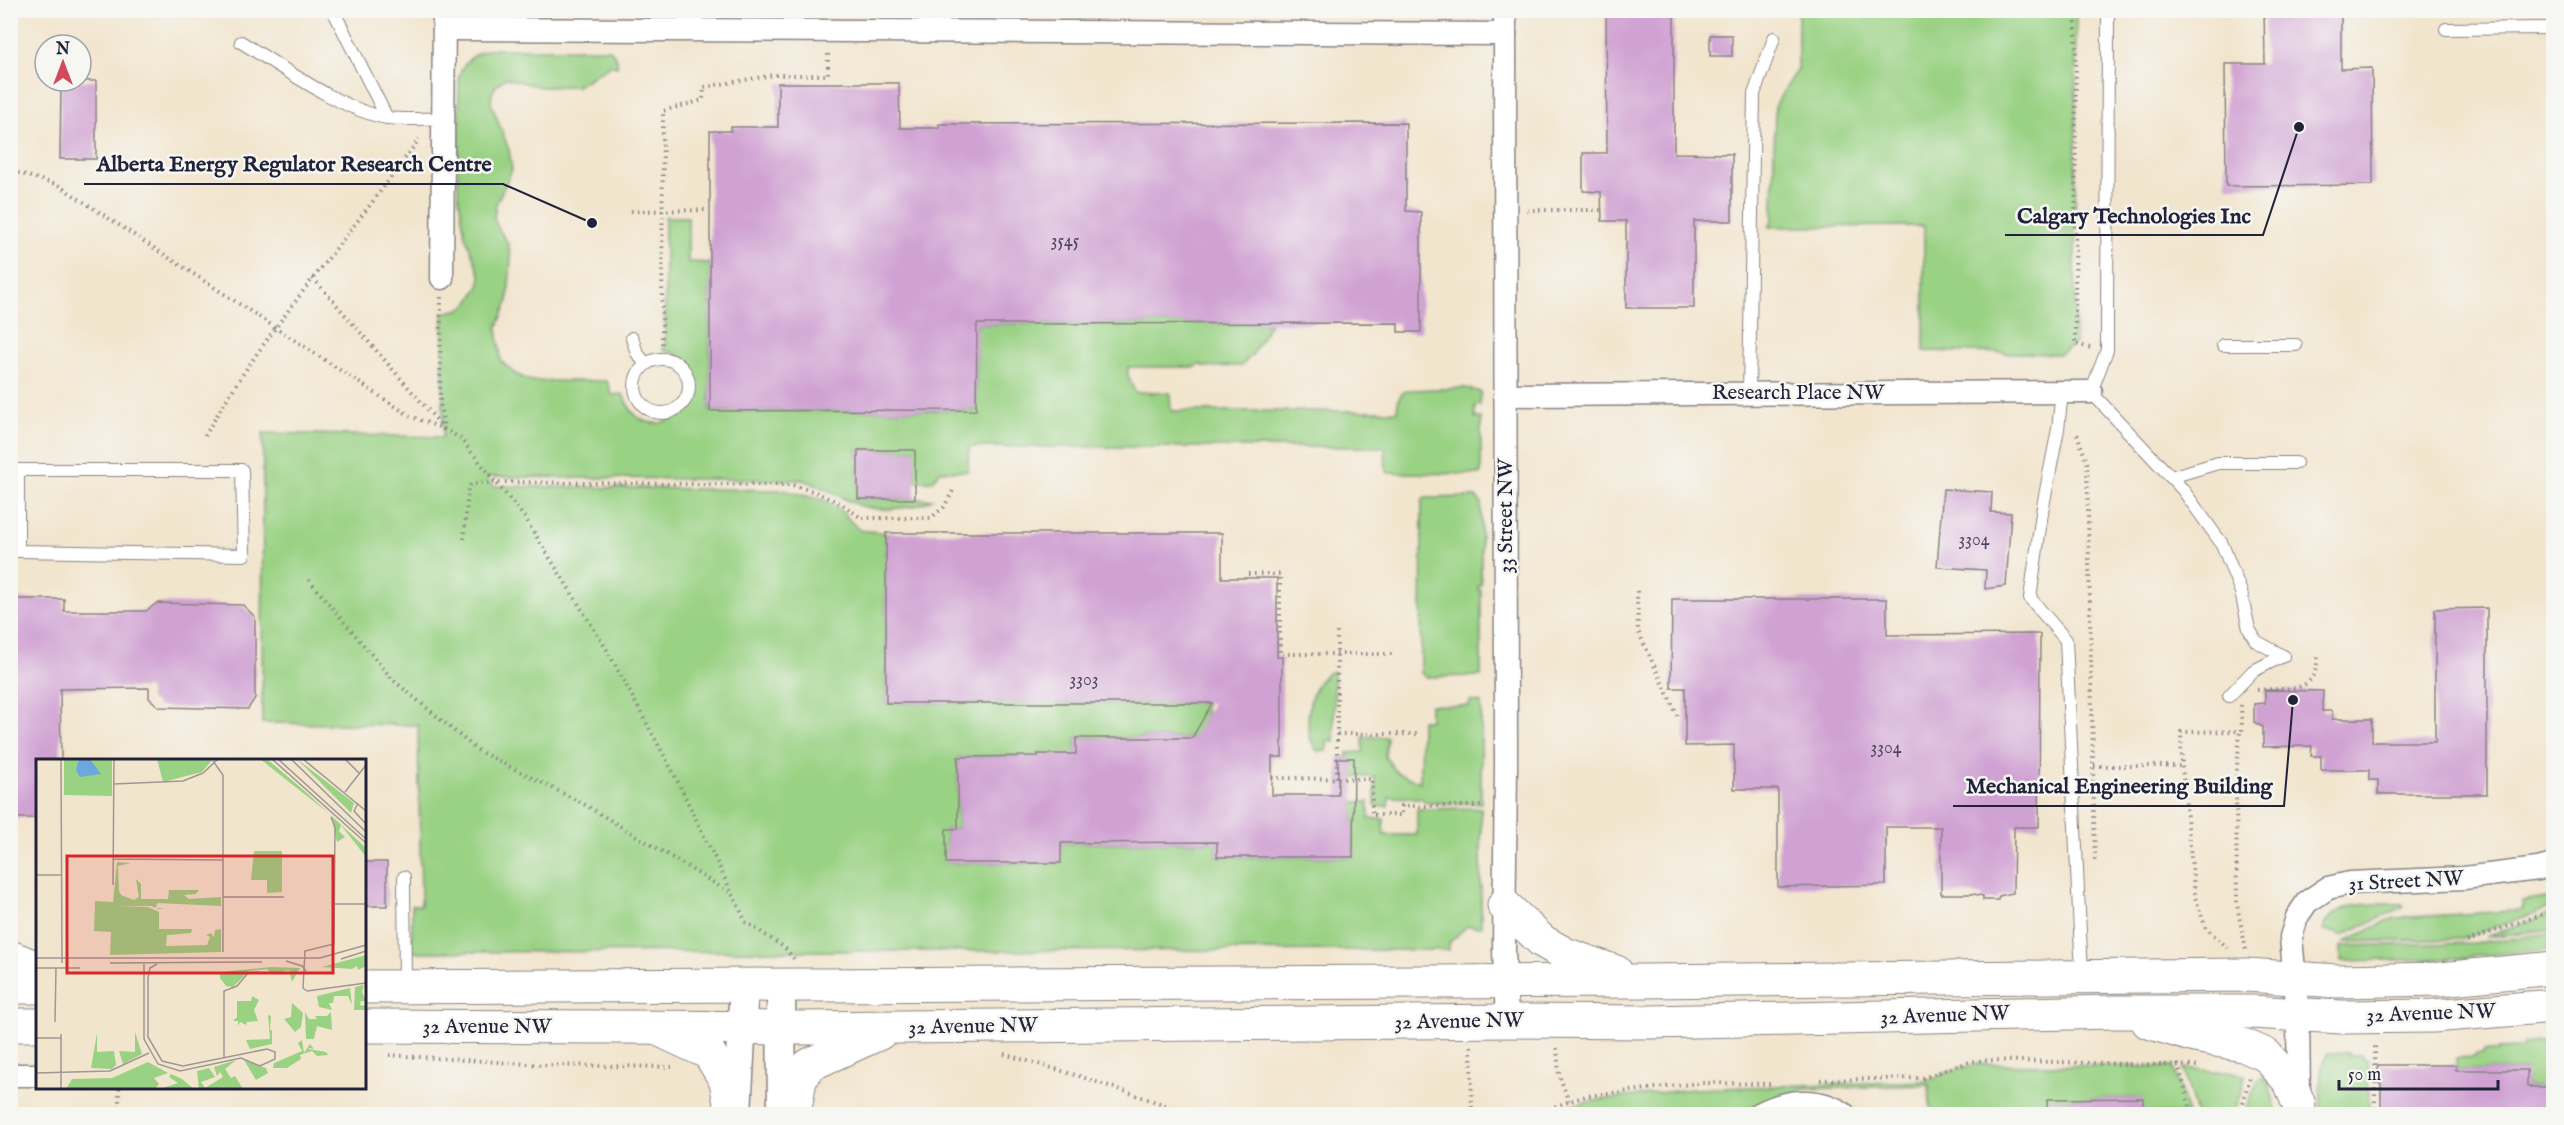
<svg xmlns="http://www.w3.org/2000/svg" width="2564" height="1125" font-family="'IM FELL English',serif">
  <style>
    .green { fill: #9ad284; stroke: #5e7a60; stroke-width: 1.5 }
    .building { fill: #d0a2d3 }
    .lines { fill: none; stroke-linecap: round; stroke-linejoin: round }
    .service-casing { stroke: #8a8484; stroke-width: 14 }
    .minor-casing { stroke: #8a8484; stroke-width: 25 }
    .tertiary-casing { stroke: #8a8484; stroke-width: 31 }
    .secondary-casing { stroke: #8a8484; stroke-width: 35 }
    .path { stroke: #8a8484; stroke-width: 4; stroke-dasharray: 1.5 4.5; stroke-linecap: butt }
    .service { stroke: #fff; stroke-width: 12 }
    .minor { stroke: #fff; stroke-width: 22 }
    .tertiary { stroke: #fff; stroke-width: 28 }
    .secondary { stroke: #fff; stroke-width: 33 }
    .labels { text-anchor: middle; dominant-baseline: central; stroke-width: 5; stroke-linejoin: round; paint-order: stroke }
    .number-label { font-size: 18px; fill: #4e4261 }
    .street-label { font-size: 21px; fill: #22223b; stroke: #f6f6f2 }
    .inset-road { fill: none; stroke: #9f9793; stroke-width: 1.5 }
    .view { fill: #d62828; fill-opacity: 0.15; stroke: #d62828; stroke-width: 3 }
    .inset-edge { fill: none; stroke: #22223b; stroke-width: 3 }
    .leader { fill: none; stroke: #22223b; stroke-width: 2 }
    .callout-dot { fill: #22223b; stroke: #f6f6f2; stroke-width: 2 }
    .callout-label { font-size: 22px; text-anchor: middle; font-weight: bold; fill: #22223b; stroke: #f6f6f2; stroke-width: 5; stroke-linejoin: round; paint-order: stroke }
  </style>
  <rect width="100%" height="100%" fill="#f6f6f2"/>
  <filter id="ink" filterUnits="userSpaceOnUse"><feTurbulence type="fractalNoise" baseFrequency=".0167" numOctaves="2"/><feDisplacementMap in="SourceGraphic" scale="12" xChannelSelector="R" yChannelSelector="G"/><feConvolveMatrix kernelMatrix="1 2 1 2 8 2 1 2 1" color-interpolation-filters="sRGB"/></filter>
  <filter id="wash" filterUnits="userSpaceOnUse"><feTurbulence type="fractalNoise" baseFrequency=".008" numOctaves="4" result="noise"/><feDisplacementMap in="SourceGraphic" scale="24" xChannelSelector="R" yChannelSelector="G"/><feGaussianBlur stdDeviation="1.35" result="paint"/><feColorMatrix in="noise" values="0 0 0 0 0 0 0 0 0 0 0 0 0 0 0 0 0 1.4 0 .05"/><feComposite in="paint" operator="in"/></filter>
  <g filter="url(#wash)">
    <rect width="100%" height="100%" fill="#f2e5ce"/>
    <!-- green -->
    <g class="green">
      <polygon points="1798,11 2076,11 2075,344 2059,354 1924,351 1924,226 1769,227 1773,219 1775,105 1798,69"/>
      <path d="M492,49H610L617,59V67L610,65L577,86L541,87L506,78C495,84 491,91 491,103L509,150L512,170L496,204L494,217L497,226L508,244L511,258L508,301L497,328L501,361L515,374L531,381H607L612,395L623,394C651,472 743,371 663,350L665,345V217H688V262L710,263V411L976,410L977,324L1270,323L1252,355L1241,366L1205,367L1200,364L1196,367H1128V376L1135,392L1170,393L1171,411H1397C1398,401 1398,392 1410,390L1465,388L1481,392L1480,405H1475V418H1481V474L1389,473L1386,471L1385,447H969L968,471H940L933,481H915L914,450H858V499H932C924,504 910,507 900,508C851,514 845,493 803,480L487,477L492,486L783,490L826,501L842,512L859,530L886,533V703H1205V733L1195,738H1076V760L1038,754V756L958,757V829H946L947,863H1060L1061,843L1213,842L1217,838V857H1353V802H1369V819H1384V835H1417V809L1481,808V927L1467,926L1449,943V950L412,952V905H421L418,725L262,723L263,433L443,437V313L460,309L469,303L479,286L481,277L465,235L458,193L459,76C465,60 475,52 492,49Z"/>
      <polygon points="1476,497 1481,502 1481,585 1478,585 1478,590 1481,590 1481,676 1425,677 1421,673 1422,501 1425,498"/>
      <path d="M1334,671V741H1327V751H1317C1301,733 1307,677 1334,671Z"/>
      <polygon points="1470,701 1481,703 1481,803 1427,803 1421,798 1389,797 1388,806 1375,806 1375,777 1340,776 1340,758 1347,758 1347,753 1363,752 1363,737 1387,737 1385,757 1397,773 1420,782 1421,720 1430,720 1430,705 1469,706"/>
      <polygon points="2553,897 2553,907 2462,939 2344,942 2394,918 2513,911 2522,909 2522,902"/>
      <path d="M2403,904V907L2342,935L2323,929C2335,898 2375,905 2403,904Z"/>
      <polygon points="2553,913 2553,929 2486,937"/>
      <polygon points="2553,933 2553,948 2541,950 2447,959 2341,961 2341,946 2474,943"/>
      <polygon points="2553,1040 2553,1084 2546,1085 2546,1087 2527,1087 2526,1070 2456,1070 2457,1058 2475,1057 2476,1054 2484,1054 2484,1051 2498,1051 2498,1049 2523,1048 2523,1044"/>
      <path d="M2349,1052V1055H2362V1060H2368L2369,1114H2321C2321,1094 2317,1071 2328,1053Z"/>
      <path d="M1977,1064L2173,1067L2188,1114H2143L2142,1098L2069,1099V1114H1937L1930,1107L1929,1085L1805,1089C1781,1094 1759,1101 1739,1114H1547L1571,1105L1600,1100L1691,1089L1926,1081L1956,1069Z"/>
      <polygon points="2183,1068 2245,1074 2243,1087 2233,1114 2196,1114"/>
      <polygon points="2263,1076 2269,1084 2277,1114 2245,1114 2257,1081"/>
    </g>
    <g id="blocks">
      <!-- building -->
      <g class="building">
        <polygon points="1606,10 1674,10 1674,153 1732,154 1732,221 1694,221 1694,308 1626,308 1626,221 1602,221 1601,192 1583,191 1583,153 1607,153"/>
        <polygon points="2264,10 2341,10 2341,69 2372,68 2373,185 2226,186 2225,64 2265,64"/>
        <rect x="1710" y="35" width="22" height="21"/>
        <polygon points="61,81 96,81 96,159 60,159"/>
        <polygon points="778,83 899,83 900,128 939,128 939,124 1406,123 1406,211 1421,212 1421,332 1398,332 1398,323 977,324 976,410 710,411 710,131 731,131 731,127 778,127"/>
        <rect x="858" y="450" width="57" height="49"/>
        <polygon points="1943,489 1992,492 1991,512 2011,513 2006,586 1985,589 1986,570 1937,567"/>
        <polygon points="886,533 1222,533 1222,578 1277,578 1277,657 1282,657 1282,757 1272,757 1272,795 1338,795 1338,758 1354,758 1353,857 1217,857 1217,842 1061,843 1061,863 946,863 946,829 958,829 958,757 1038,756 1038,754 1076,754 1076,738 1192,738 1212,703 886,703"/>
        <polygon points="10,599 64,599 64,611 146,611 157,603 243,605 255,617 255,698 248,709 159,707 149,698 149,688 60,689 61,760 38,760 38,818 10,818"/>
        <polygon points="1672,599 1887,599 1887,635 2040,634 2039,827 2014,827 2013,893 1999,896 1998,900 1983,900 1983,896 1974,894 1941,894 1941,827 1886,827 1886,885 1778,887 1778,789 1734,789 1734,745 1685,746 1685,688 1671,688"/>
        <polygon points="2487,608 2487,794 2378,794 2378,780 2369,780 2369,770 2321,770 2321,756 2311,756 2312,746 2263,747 2263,727 2254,722 2254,704 2265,703 2265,690 2323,691 2322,711 2332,711 2332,719 2372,719 2372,742 2435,742 2435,609"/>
        <rect x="364" y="862" width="23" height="44"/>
        <polygon points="2378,1065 2456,1065 2456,1070 2527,1070 2527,1087 2553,1087 2553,1114 2381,1114 2381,1083 2378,1083"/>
        <polygon points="2143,1098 2143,1114 2047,1114 2047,1099"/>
      </g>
    </g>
  </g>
  <g filter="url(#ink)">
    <use href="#blocks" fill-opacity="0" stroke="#8a8484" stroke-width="1.5"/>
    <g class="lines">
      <!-- service casing -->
      <g class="service-casing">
        <g id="service">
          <polyline points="333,10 387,118"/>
          <polyline points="2108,10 2107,350 2091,392 2183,490 2222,544 2241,592 2249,629 2256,641 2283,656"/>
          <polyline points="2446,29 2554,28"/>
          <path d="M241,42C280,66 345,112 388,118C407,120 425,119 444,118"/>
          <polyline points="632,338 637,353 646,364"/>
          <polyline points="2223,345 2296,345"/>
          <circle cx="662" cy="386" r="27"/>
          <polyline points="2062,392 2058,429 2043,506 2030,598 2066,640 2082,974"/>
          <polyline points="1749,393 1754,94 1774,38"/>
          <polyline points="10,470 242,470 244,555 18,551 18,470"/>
          <polyline points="2171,477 2218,463 2296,463"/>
          <polyline points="2229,696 2253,671 2283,656"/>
          <polyline points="404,877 405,985"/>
        </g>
      </g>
      <!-- minor casing -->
      <g class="minor-casing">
        <g id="minor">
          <polyline points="1505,10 1506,767 1504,950 1507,1021"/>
          <polyline points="444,29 1505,34"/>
          <polyline points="442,278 444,10"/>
          <polyline points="1505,395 2091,392"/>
          <polyline points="10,1075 38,1075"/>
          <polyline points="2299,1096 2298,1015 2291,937 2297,917 2307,902 2328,888 2350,883 2464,878 2538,869 2554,865"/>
          <path d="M1759,1114C1786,1100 1818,1096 1844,1114"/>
        </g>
      </g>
      <!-- tertiary casing -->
      <g class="tertiary-casing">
        <g id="tertiary">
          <polyline points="781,985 782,1114"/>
          <polyline points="737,1112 744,985"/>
        </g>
      </g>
      <!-- secondary casing -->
      <g class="secondary-casing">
        <g id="secondary">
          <polyline points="1504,905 1542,941 1565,954 1616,972"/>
          <polyline points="10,957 38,968"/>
          <polyline points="10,987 38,987"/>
          <polyline points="364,987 1643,981 2247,975 2337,981 2441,979 2554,968"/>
          <polyline points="2148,1022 2195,1036 2243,1045 2266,1055 2290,1082 2299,1105"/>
          <polyline points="10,1025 38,1025"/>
          <polyline points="364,1026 803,1028 1507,1021 1650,1022 2115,1012 2252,1012 2341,1017 2433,1016 2554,1006"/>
          <polyline points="662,1031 709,1053 726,1081 732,1114"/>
          <polyline points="794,1114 800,1080 809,1065 880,1033"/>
        </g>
      </g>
      <!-- path -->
      <g class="path">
        <polyline points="2076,10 2075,344 2091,348"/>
        <polyline points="18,173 58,185 410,416 444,429"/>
        <polyline points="1527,210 1602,210"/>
        <polyline points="631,211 709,210"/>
        <polyline points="313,278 442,426"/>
        <polyline points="441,297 440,402 444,429 460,438 525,518 607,650 674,774 746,922 785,948 794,959"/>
        <polyline points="662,344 663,111 703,100 704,87 774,75 828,75 828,51"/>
        <polyline points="2077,434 2087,463 2095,863"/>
        <path d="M205,436C264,330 349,238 419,139"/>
        <polyline points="464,539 468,489 471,484 495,482 792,485 815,492 842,504 861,518 931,518 944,507 954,489"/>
        <polyline points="1248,574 1280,574 1280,654 1392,654"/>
        <polyline points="309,580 392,679 477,750 582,803 732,894"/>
        <polyline points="1637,591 1638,631 1679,719"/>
        <polyline points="1337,632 1337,779"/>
        <path d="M2257,690C2288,687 2316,697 2318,654"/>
        <polyline points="2241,705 2242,731 2240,731 2236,779 2237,905 2246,950"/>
        <polyline points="1337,734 1419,734"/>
        <polyline points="2094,766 2182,766"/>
        <polyline points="1272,778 1372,779 1372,815 1402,815 1402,806 1484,806"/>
        <polyline points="2467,941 2554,910"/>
        <polyline points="2228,948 2206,928 2195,897 2182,766 2181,732 2239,731"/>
        <polyline points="1471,1046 1472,1114"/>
        <polyline points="1557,1048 1559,1075 1569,1101"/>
        <polyline points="1004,1054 1079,1076 1192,1114"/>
        <polyline points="389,1055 543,1065 672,1067"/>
        <polyline points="2178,1064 2192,1114"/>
        <polyline points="1820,1080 1923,1078 1969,1062 1986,1060 2199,1066"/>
        <polyline points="119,1088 119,1114"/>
        <polyline points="10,1113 119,1112"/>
        <polyline points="1532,1114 1586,1096 1699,1083 1774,1084"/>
        <polyline points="2240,1114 2250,1077"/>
        <polyline points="2375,1114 2375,1044"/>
      </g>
      <!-- service -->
      <use href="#service" class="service"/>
      <!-- minor -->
      <use href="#minor" class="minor"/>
      <!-- tertiary -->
      <use href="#tertiary" class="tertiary"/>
      <!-- secondary -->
      <use href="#secondary" class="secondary"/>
    </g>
  </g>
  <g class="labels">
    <!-- number labels -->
    <g class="number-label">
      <text x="1065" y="241">3545</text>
      <text x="1974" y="540">3304</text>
      <text x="1084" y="680">3303</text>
      <text x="1886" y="748">3304</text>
    </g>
    <!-- street labels -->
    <g class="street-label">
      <text x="1798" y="393">Research Place NW</text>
      <text transform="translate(1506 516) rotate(-90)">33 Street NW</text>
      <text transform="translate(2406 882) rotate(-3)">31 Street NW</text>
      <text transform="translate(2431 1014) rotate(-2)">32 Avenue NW</text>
      <text transform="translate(1945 1016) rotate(-2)">32 Avenue NW</text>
      <text transform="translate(1459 1022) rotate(-1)">32 Avenue NW</text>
      <text x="487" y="1027">32 Avenue NW</text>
      <text transform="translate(973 1027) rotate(-1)">32 Avenue NW</text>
    </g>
  </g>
  <!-- overview -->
  <g transform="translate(36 759)">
    <rect width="330" height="330" fill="#f2e5ce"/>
    <path d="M28,0H76V37L28,36ZM121,0H177L166,13L127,23ZM224,0H231L271,34L330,89V98L305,66L303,72L309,78L301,83L295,56ZM261,0L318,44L315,54ZM218,92H246V133L231,134V121H215ZM81,103L95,104L82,107L83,132L85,136L98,141L103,138L100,120L105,125V140H132L133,131H163L160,135L148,136L153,140L185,138V147L121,144L120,149H128L123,150L115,147H82L112,148L123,153V170H156L155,174L131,176L130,187L171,186L174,178L170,176L175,174L178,178L179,171L185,170V193L74,196L75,173L58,172L59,142L77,143ZM330,196V207L322,211L321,207L316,210L286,208ZM236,208L264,209L256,223L253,211L236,215L231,210L213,212L197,228L190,227L184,219V215L194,212ZM328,226L326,233L330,242H325L324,246L330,247V251H318L319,228ZM314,229L316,246L312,237H298L297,244H293L296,251L283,248L281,237ZM216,237L223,241L218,251L222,262L211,263L210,266L204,263L202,267V262H197L201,258V242H215ZM256,244L267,254L265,268L259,273L248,260L255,258ZM269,253L273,260H281L279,257H291L295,253L296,271L281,267L278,280H270ZM232,256L235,257L234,270L236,272V285L201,293L214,290L210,281L234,280ZM99,273L106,295L87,305L83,292L99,293ZM61,274V293L78,292L80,306L76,310L55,309ZM266,281L268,294L274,285L278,290L274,289L272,290L290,293L292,296L281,297L276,292L264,296L265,300L251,309H237L238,304L266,292L262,284ZM200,301L189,310L195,319L199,317L207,330H163L161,312L173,309L179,318L165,323L169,329L187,318L184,313L181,317L178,308ZM208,301L230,309L232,314L220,321ZM112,303L132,314L118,319L123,325L119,330H30L36,320L76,319ZM135,315L146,320L158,330H124L142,324L133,318Z" fill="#9ad284"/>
    <path d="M43,0H54L65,15L44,18L40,11Z" fill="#6ba8dd"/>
    <path class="inset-road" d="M25,0L26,204M236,0L330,84M242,0L330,80M255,0L330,73M267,0L330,52M309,0L323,14M177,2L187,16V193M78,25L147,22L167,14L182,0M309,33L330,6M322,44L318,52L330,65M77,100L187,101M0,116H25M77,126L78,0M187,138H248M298,145H330M0,199H284L330,186M305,200L330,192M250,202L266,207L270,212M74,204L226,203M108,204V280L122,305L144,312L205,299L224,307L239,300V293L231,290L147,307L126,302L112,278V218M0,209H44M112,219L114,209L121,205M271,232L267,229L269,192L298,185L299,68L295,58M271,232L330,224M19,263L20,209M0,279H25M188,298V232L201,227L212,214L223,213M0,314L74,312L113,294M25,330V275"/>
    <path class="view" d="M31,97H297V214H31Z"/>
    <rect width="330" height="330" class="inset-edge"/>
  </g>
  <!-- callouts -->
  <path class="leader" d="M592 223L503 184H84M2299 127L2263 235H2005M2293 700L2284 806H1953"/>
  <g class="callout-dot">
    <circle cx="592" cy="223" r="6"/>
    <circle cx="2299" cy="127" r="6"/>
    <circle cx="2293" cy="700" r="6"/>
  </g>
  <g class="callout-label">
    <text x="294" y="171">Alberta Energy Regulator Research Centre</text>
    <text x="2134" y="223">Calgary Technologies Inc</text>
    <text x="2119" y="793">Mechanical Engineering Building</text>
  </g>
  <!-- margin -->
  <rect width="2564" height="1125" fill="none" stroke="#f6f6f2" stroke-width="36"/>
  <!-- north arrow -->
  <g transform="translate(63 63)"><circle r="28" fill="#f6f6f2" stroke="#a1a1a9" stroke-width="1.5"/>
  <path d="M0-4.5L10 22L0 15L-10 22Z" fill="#d1495b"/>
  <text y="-9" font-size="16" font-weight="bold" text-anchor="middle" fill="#22223b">N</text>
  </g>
  <!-- scale -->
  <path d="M2339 1080v9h159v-9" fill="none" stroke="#22223b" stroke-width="3"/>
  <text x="2348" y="1080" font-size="18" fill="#22223b" stroke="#f6f6f2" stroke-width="4.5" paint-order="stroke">50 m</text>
</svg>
